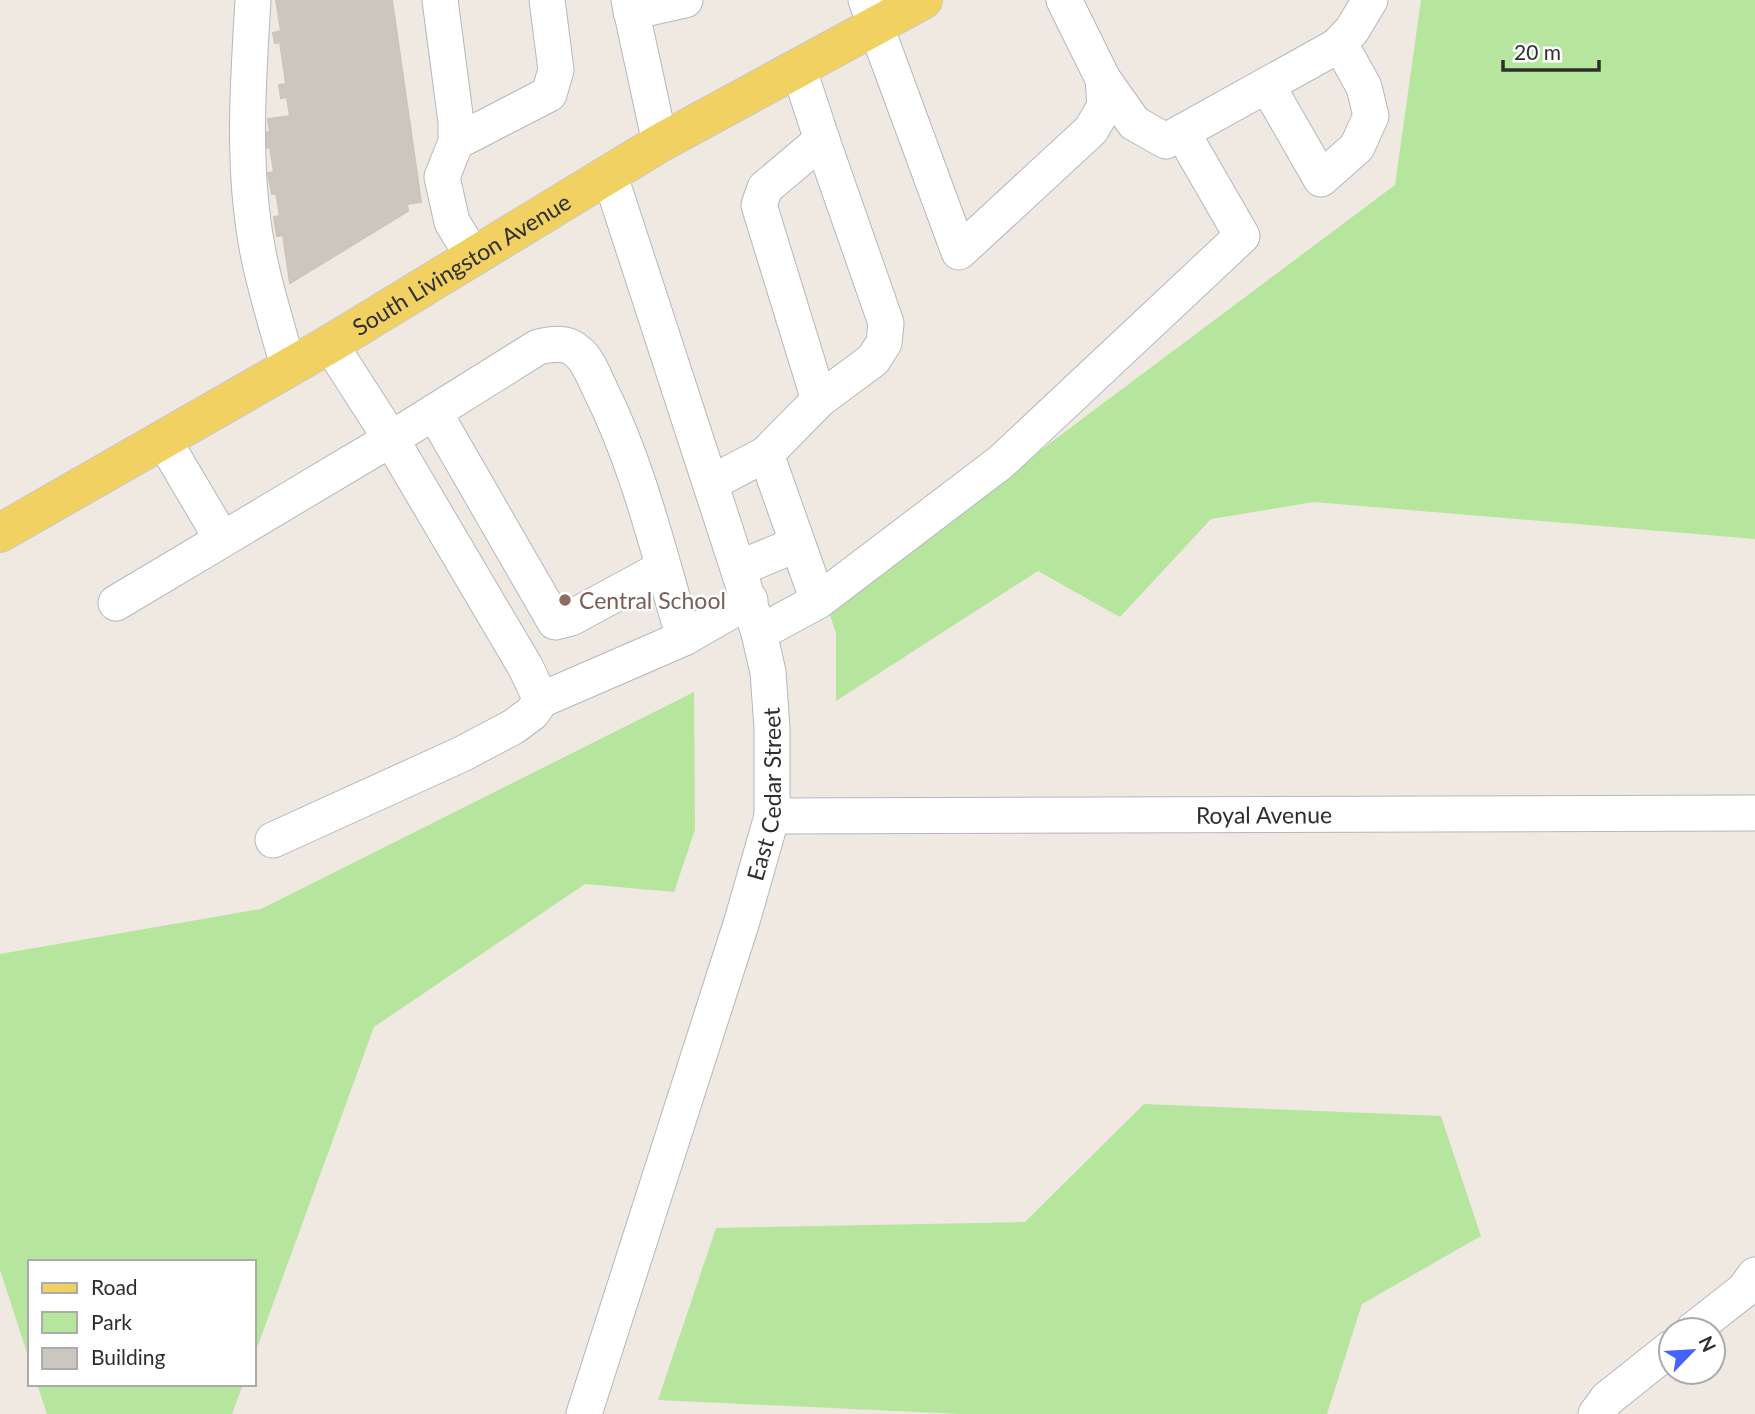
<svg xmlns="http://www.w3.org/2000/svg" width="1755" height="1414" font-family="Lato,sans-serif">
  <style>
    .green { fill: #b6e59e }
    .building { fill: #cbc7bf; stroke: #cbc5ba; stroke-width: 2 }
    .lines { fill: none; stroke-linecap: round; stroke-linejoin: round }
    .minor-casing { stroke: #b4b7c1; stroke-width: 37 }
    .major-casing { stroke: #c9c9c9; stroke-width: 40 }
    .minor { stroke: #fff; stroke-width: 35 }
    .major { stroke: #f2d163; stroke-width: 38 }
    .education-dot { fill: #8d6e63; stroke: #fff; stroke-width: 2.5 }
    .labels { text-anchor: middle; dominant-baseline: central; stroke-width: 5; stroke-linejoin: round; paint-order: stroke }
    .street-label { font-size: 23px; fill: #2e2e2e; stroke: #fff }
    .education-label { font-size: 23px; fill: #785e54; stroke: #fff; text-anchor: start }
  </style>
  <rect width="100%" height="100%" fill="#efe9e1"/>
  <!-- green -->
  <g class="green">
    <polygon points="1421,0 1755,0 1755,539 1314,502 1211,519 1120,617 1038,571 836,701 836,633 828,609 1395,185"/>
    <polygon points="694,692 695,830 674,892 585,884 374,1027 254,1356 254,1262 30,1262 30,1362 0,1270 0,954 261,909"/>
    <polygon points="1144,1104 1441,1116 1481,1236 1362,1304 1327,1414 961,1414 658,1400 716,1228 1025,1222"/>
    <polygon points="37,1384 243,1384 232,1414 47,1414"/>
  </g>
  <!-- building -->
  <polygon class="building" points="276,0 392,0 421,202 407,204 408,211 290,283 283,235 277,236 274,217 280,216 276,193 272,194 268,173 274,172 270,147 265,148 262,133 270,132 268,119 290,116 287,97 281,98 279,85 286,84 280,42 275,43 273,33 281,31"/>
  <g class="lines">
    <!-- minor casing -->
    <g class="minor-casing">
      <g id="minor">
        <path d="M253,0C248,83 242,165 257,247C264,287 278,328 288,367"/>
        <polyline points="440,0 456,122 456,142 442,177 452,222 474,258"/>
        <polyline points="629,0 660,143"/>
        <polyline points="866,0 959,252 1091,130 1105,106 1103,79 1064,0"/>
        <polyline points="631,12 685,0"/>
        <polyline points="1337,46 1352,30 1370,0"/>
        <polyline points="798,67 822,140"/>
        <polyline points="1103,79 1134,123 1166,141 1337,46 1348,58 1364,87 1371,116 1357,147 1321,179 1267,85"/>
        <polyline points="456,142 549,94 556,70 547,0"/>
        <polyline points="330,344 391,439 526,668 541,700"/>
        <polyline points="434,412 555,622 571,618 663,568"/>
        <polyline points="164,441 222,539"/>
        <polyline points="766,454 818,601 1001,462 1242,236 1182,132"/>
        <polyline points="711,483 766,454 819,400 873,360 884,343 886,323 822,140 765,188 759,205 819,400"/>
        <polyline points="740,568 797,544"/>
        <path d="M116,603L391,439L538,347C552,344 567,341 578,352C588,360 594,377 600,389C639,467 659,554 684,638"/>
        <polyline points="759,633 818,601"/>
        <path id="s1" d="M772,816L1755,813"/>
        <polyline points="273,840 462,754 513,727 532,713 541,700 684,638 750,600"/>
        <polyline points="1693,1330 1744,1290 1755,1275"/>
        <path id="s2" d="M584,1414L742,921L772,816V728L768,672L759,633L609,173"/>
        <polyline points="1596,1414 1607,1399 1671,1348"/>
      </g>
    </g>
    <!-- major casing -->
    <g class="major-casing">
      <g id="major">
        <path id="s3" d="M0,533L330,344L660,143L923,0"/>
      </g>
    </g>
    <!-- minor -->
    <use href="#minor" class="minor"/>
    <!-- major -->
    <use href="#major" class="major"/>
  </g>
  <!-- markers -->
  <circle class="education-dot" cx="565" cy="600" r="7"/>
  <g class="labels">
    <!-- street labels -->
    <g class="street-label">
      <text stroke="none"><textPath href="#s3" startOffset="534">South Livingston Avenue</textPath></text>
      <text stroke="none"><textPath href="#s2" startOffset="648">East Cedar Street</textPath></text>
      <text stroke="none"><textPath href="#s1" startOffset="492">Royal Avenue</textPath></text>
    </g>
    <!-- education labels -->
    <g class="education-label">
      <text x="579" y="600">Central School</text>
    </g>
  </g>
  <!-- legend -->
  <rect x="28" y="1260" width="228" height="126" fill="#ffffff" stroke="#ababab" stroke-width="2"/>
  <rect x="42" y="1283" width="35" height="10" fill="#f2d163" stroke="#ababab" stroke-width="2"/>
  <text x="91" y="1295" font-size="21" fill="#2e2e2e">Road</text>
  <rect x="42" y="1312" width="35" height="21" fill="#b6e59e" stroke="#ababab" stroke-width="2"/>
  <text x="91" y="1330" font-size="21" fill="#2e2e2e">Park</text>
  <rect x="42" y="1348" width="35" height="21" fill="#cbc7bf" stroke="#ababab" stroke-width="2"/>
  <text x="91" y="1365" font-size="21" fill="#2e2e2e">Building</text>
  <!-- north arrow -->
  <g transform="translate(1692 1351) rotate(65)"><circle r="33" fill="#ffffff" stroke="#ababab" stroke-width="2"/>
  <path d="M0-5L12 26L0 18L-12 26Z" fill="#4264fb"/>
  <text y="-10" font-size="19" font-weight="bold" text-anchor="middle" fill="#2e2e2e">N</text>
  </g>
  <!-- scale -->
  <path d="M1503 60v10h96v-10" fill="none" stroke="#2e2e2e" stroke-width="3.5"/>
  <text x="1514" y="60" font-size="21" fill="#2e2e2e" stroke="#ffffff" stroke-width="5" paint-order="stroke">20 m</text>
</svg>
